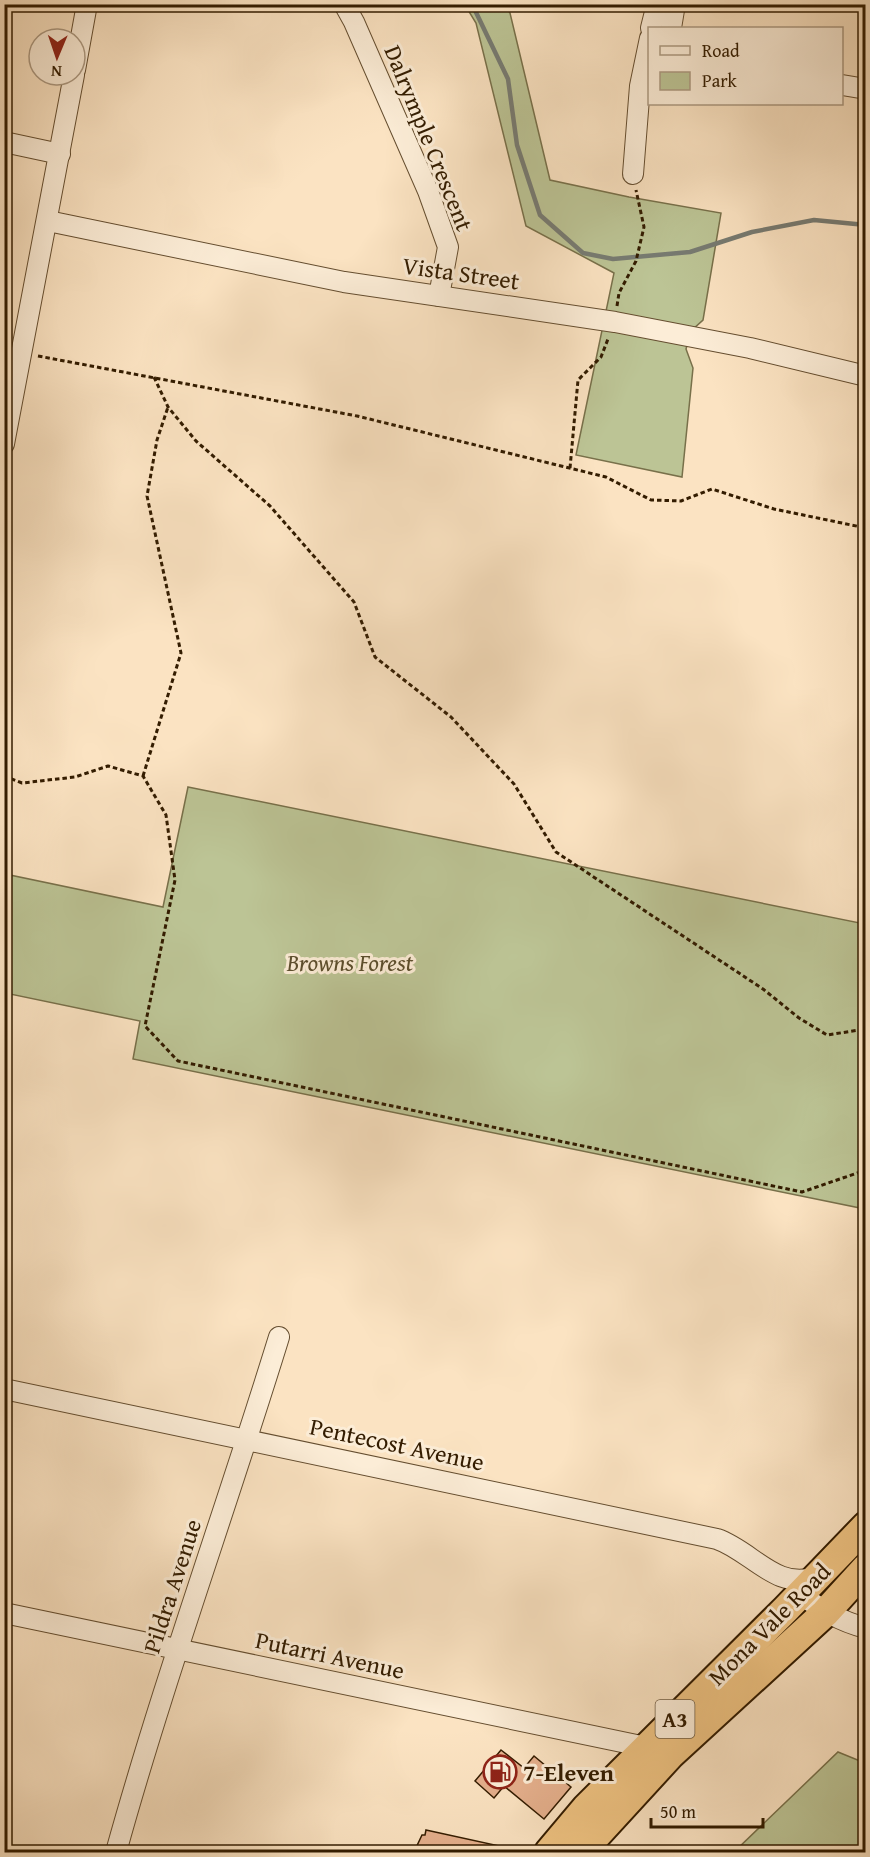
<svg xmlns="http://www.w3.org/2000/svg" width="870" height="1857" font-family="'Gentium Book Plus',serif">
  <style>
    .green { fill: #bcc495; stroke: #78704a; stroke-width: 1.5 }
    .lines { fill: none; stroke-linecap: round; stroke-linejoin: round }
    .stream { stroke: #777b72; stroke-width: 4.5 }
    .building { fill: #e5b08d; stroke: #331c00; stroke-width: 1.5 }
    .minor-casing { stroke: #654e30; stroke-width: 22 }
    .highway-casing { stroke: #331c00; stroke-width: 32 }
    .path { stroke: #331c00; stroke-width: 3; stroke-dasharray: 4.5 3; stroke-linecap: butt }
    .minor { stroke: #fcedd7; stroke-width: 20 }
    .highway { stroke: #eec281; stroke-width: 28 }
    .labels { text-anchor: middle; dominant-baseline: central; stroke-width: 6; stroke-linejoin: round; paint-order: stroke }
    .shield { fill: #fcedd7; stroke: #6f5b40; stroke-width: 1.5 }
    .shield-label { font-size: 22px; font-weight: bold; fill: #331c00 }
    .street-label { font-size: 24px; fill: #331c00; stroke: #fcedd7 }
    .park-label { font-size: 24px; font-style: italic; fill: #5c4e2d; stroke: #fcedd7 }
    .poi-label { font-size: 24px; font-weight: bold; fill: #331c00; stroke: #fcedd7; text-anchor: start }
  </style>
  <rect width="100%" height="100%" fill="#fbe3c2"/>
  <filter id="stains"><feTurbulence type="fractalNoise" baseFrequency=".00333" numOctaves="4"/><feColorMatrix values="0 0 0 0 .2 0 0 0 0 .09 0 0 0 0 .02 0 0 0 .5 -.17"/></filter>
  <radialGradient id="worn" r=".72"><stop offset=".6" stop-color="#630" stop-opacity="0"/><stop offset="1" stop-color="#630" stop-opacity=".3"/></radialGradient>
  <!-- green -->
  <g class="green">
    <polygon points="465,5 505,5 510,13 550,180 629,197 721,213 703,320 691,331 686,349 693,368 682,477 576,455 614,273 526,226 476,23"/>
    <polygon points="188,787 865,924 865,1209 133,1059 140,1021 5,993 5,874 163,907"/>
    <polygon points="838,1752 865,1763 865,1852 734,1852"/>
  </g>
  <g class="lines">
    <!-- stream -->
    <polyline class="stream" points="472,4 508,79 517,145 540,215 583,253 613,259 690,252 752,232 814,220 866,225"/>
  </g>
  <!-- building -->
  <g class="building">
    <polygon points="501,1750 524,1768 534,1756 571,1787 544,1819 504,1786 494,1798 475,1781"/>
    <polygon points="426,1830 504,1847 504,1852 414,1852 422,1835 425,1835"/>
  </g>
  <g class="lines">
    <!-- minor casing -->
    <g class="minor-casing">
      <g id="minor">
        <polyline points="344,4 354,22 428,191 448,247 439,296"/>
        <polyline points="651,28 657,4"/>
        <polyline points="671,28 675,4"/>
        <polyline points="75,70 87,4"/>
        <polyline points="842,85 866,89"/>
        <polyline points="4,142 60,154"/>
        <polyline points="633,174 640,86 650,38"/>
        <polyline points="48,221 344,282 615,322 750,348 866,376"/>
        <polyline points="4,444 74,75"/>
        <path d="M4,1389L717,1539C752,1551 776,1591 816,1577"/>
        <path d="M800,1594C822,1610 839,1621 866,1628"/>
        <polyline points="4,1613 646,1747"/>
        <path d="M116,1852C164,1679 226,1509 279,1337"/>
      </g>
    </g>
    <!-- highway casing -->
    <g class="highway-casing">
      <g id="highway">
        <polyline points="549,1852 586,1808 786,1609 866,1526"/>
        <polyline points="583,1852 593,1839 670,1755 825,1613 866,1568"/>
      </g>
    </g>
    <!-- path -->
    <g class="path">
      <polyline points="617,306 619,293 636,261 644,227 636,190"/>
      <polyline points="38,356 357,416 606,477 651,500 681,501 712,489 774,509 866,528"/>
      <polyline points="154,377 168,407 196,441 270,506 354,602 375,657 451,717 514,784 556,852 763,989 799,1018 827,1035 866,1029"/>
      <polyline points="570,468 578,380 601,357 608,339"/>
      <polyline points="4,776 22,783 75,777 108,766 143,776 166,815 175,880 145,1026 178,1061 802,1192 866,1170"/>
      <polyline points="143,776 181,653 147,496 157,440 168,407"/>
    </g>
    <!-- minor -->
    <use href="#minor" class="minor"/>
    <!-- highway -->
    <use href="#highway" class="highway"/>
  </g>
  <!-- icons -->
  <defs>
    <g id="fuel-ring" transform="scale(1.725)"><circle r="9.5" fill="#fcedd7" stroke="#8f2418" stroke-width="1.5"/><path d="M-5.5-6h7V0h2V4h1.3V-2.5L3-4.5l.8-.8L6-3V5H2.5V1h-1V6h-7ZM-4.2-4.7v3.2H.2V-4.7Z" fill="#8f2418"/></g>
  </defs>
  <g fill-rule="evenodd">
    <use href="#fuel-ring" x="500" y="1772"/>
  </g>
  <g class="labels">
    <!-- shield labels -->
    <rect class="shield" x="655.5" y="1700" width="39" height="38" rx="4.5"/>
    <g class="shield-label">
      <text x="675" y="1719">A3</text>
    </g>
    <!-- street labels -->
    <g class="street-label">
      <text transform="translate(429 138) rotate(68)">Dalrymple Crescent</text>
      <text transform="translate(461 273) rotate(8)">Vista Street</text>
      <text transform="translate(397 1444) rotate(12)">Pentecost Avenue</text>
      <text transform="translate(172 1586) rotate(-72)">Pildra Avenue</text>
      <text transform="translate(769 1624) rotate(-45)">Mona Vale Road</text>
      <text transform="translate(330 1655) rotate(12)">Putarri Avenue</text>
    </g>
    <!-- park labels -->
    <g class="park-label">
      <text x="350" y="962">Browns Forest</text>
    </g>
    <!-- poi labels -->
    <g class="poi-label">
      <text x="523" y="1772">7-Eleven</text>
    </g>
  </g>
  <!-- margin -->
  <rect width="870" height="1857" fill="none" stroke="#fbe3c2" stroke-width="24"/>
  <rect x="6" y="6" width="858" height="1845" fill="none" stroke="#331c00" stroke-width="3"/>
  <rect x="12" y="12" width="846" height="1833" fill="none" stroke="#331c00" stroke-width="1.5"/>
  <!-- legend -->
  <rect x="648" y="27" width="195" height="78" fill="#fcedd7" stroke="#ac9981" stroke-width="1.5"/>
  <rect x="660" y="46" width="30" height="9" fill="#fcedd7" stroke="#ac9981" stroke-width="1.5"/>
  <text x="702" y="57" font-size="18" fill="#331c00">Road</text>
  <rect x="660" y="72" width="30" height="18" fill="#bcc495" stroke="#ac9981" stroke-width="1.5"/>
  <text x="702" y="87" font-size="18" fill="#331c00">Park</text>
  <!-- north arrow -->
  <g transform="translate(57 57) rotate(182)"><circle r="28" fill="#fcedd7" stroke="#ac9981" stroke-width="1.5"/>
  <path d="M0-4.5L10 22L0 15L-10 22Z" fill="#8f2418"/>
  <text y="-9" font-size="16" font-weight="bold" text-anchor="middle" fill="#331c00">N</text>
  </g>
  <!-- scale -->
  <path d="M651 1818v9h112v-9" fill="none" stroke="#331c00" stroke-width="3"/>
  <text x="660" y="1818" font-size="18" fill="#331c00" stroke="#fcedd7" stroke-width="4.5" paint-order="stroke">50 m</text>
  <rect width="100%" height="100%" filter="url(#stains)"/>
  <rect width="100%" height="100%" fill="url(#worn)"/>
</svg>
